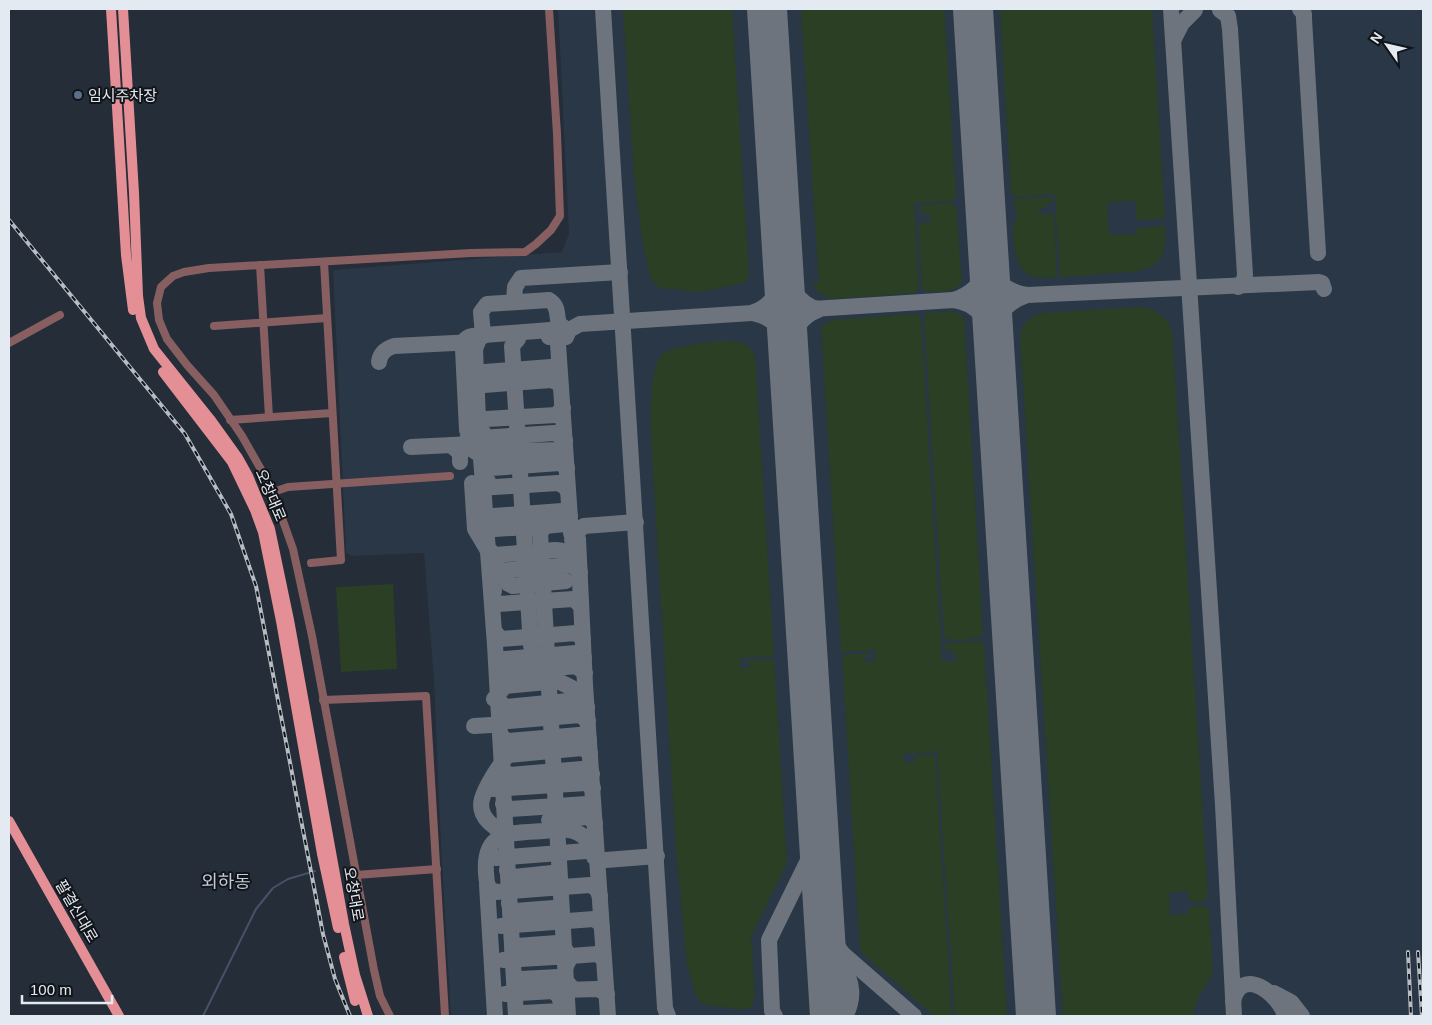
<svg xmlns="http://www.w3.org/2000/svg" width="1432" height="1025" font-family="Helvetica,'Noto Sans KR',sans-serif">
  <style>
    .built { fill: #293746 }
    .green { fill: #2b3f24 }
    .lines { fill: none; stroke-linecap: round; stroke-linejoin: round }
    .stream { stroke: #465268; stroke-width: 2 }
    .taxiway { stroke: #6d747e; stroke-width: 16 }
    .runway { stroke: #6d747e; stroke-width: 40 }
    .minor { stroke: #885f61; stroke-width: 8 }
    .major { stroke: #e38f95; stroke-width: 10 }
    .rail-casing { stroke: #b6bcc4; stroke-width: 4 }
    .rail { stroke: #11151a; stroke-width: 2; stroke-dasharray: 5.5; stroke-linecap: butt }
    .service-dot { fill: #5c6f8a; stroke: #11151a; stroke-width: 2 }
    .labels { text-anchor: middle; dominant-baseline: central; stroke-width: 4; stroke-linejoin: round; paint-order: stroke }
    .poi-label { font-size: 15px; fill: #e4eaf1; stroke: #11151a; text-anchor: start }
    .street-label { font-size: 15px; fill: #e4eaf1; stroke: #11151a }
    .quarter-label { font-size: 18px; fill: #c0ccd9; stroke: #11151a }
  </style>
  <rect width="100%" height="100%" fill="#242d38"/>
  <!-- built -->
  <polygon class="built" points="558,9 1423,9 1423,1016 451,1016 441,847 434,681 424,553 352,556 346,553 333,270 562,252 569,233"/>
  <!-- green -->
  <g class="green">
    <polygon points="623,9 732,9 749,274 748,278 744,283 700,292 660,288 655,285 651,279 643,246 634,175"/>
    <path d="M801,9H944L956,196L951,201L914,203L919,286L918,290L914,293L831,299C822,296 815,291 813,282H819Z"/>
    <path d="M1000,9H1152L1165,219L1137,220L1135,200L1107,203L1109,235L1137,234L1136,228L1165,226C1168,270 1149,271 1112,273C1095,275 1077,276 1060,277L1055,196L1053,194L1016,197L1011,193Z"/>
    <path d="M1049,197L1053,200V203L1046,204V208L1039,209V214H1054L1057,277C1051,277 1044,279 1038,278C1012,274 1014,242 1013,222H1017L1016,205H1012L1016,199Z"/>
    <path d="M952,203L956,207L962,282C955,294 938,291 926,292L922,288L918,223L930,222V215H924V211H918V208L922,205Z"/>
    <path d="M1139,307C1155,308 1166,316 1172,331L1208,897C1204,902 1193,903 1188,899L1187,891L1169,892L1170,915L1188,914V910C1193,903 1203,904 1209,909L1213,973L1199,996L1194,1009L1195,1016H1063L1020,337C1022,325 1029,317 1041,313Z"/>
    <path d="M953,311L964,317L983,635C978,640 950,641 944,638L924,319L926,313Z"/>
    <polygon points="917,314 921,319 942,661 957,661 956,653 951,654 951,649 945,650 944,646 947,643 978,641 984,644 1007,1016 955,1016 937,751 904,754 903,762 914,762 915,755 933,754 935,756 952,1016 934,1016 863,954 860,949 842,655 869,653 872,657 864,657 864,662 875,661 876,650 841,652 821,326 832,320"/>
    <path d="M714,341C729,342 751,339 755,357L774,656L739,658L742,669L750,668V664H744L746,661L774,659L787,863L751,937L755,998L751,1007L742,1010L707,1005L701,1003L696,995L687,966L676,849L651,438C651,420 648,361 665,352C676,346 702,344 714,341Z"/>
    <polygon points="393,584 397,669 341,672 336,587"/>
  </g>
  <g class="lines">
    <!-- stream -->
    <polyline class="stream" points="203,1016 256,909 273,888 288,879 315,871"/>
    <!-- taxiway -->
    <g class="taxiway">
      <polyline points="603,9 665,1008 668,1016"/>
      <polyline points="1171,9 1223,805 1234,1016"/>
      <polyline points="1300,9 1304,14 1304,19 1318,253"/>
      <polyline points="1220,10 1228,16 1230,29 1245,275 1244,280 1238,287"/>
      <polyline points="1174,39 1182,23 1195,10 1191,9"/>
      <path d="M989,264C994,282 1009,292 1027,295L1319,282L1322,283L1324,289"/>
      <path d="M783,267C789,284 798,305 818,309"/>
      <path d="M953,300C972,295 983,282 989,264"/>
      <polyline points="514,302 515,287 521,278 620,272"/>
      <path d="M754,312C773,306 783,286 783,267"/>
      <path d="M756,314C773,318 784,329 788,346"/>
      <polyline points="569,329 561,334 558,344 571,533 577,536 578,539 585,685 608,1016"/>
      <path d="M566,337L569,330L580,324L953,300C977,303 989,319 994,342"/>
      <polyline points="518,339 512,346 531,646"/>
      <path d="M993,339C992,318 1008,301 1027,295"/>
      <path d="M788,346C795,329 800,317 818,310"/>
      <path d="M379,362C380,353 385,349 394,346L474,342"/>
      <polyline points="485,372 551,367"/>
      <polyline points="481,373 476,379 478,382 484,385 551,380 558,383 561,387"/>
      <polyline points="483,432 479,427 486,419 556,415 563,408"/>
      <path d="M472,442L480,438L554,433L559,435L565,441L562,447L558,450L525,451L521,449L519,445L516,450L512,452L479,454L463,444L466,442L469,436L467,430L463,349C463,342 464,338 472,336L563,329"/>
      <polyline points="451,445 460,453 460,462"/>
      <polyline points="411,447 473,444"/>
      <polyline points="488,481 483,475 491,468 560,463 567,468"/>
      <polyline points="472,483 475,529 507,583 513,586 566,581"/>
      <polyline points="476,492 480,488 558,483 564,486 568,491"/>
      <polyline points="545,526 495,529 486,524 494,516 562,511 570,517 565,524 545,526 540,533 568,1016"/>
      <polyline points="572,540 578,531 584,526 636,522"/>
      <path d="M489,550L495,555L519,553L526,560L531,553C544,551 563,546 572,556"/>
      <polyline points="492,567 497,571 572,565 580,572"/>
      <polyline points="494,591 492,597 494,602 497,604 574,599 581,606"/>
      <polyline points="494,631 501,639 576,633 583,639"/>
      <polyline points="540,660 540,656 576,653 579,653 584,658"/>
      <polyline points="547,662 540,656 505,659 501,661 497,668 503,673 576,666 585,673"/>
      <polyline points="494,699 505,686 558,681 572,688 578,694 582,701 583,710"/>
      <polyline points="498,700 505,707 578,700 587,707"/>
      <polyline points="509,721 580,715 588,721"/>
      <polyline points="474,726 491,725"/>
      <polyline points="500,735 507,741 579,735 585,736 589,740"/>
      <polyline points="502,769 509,775 582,769 588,771 592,774"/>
      <polyline points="493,789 586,783 593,788"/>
      <polyline points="503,804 510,809 587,804"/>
      <polyline points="549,820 588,817 595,823"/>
      <path d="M512,833C496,832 477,817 482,799C485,787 500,764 508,755L582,748L590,753"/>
      <path d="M594,857C592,848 589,839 580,834C569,827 555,830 543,831C510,833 483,831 486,873C487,883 486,888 496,892L590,885L596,888L600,896"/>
      <polyline points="496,858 586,851"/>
      <polyline points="606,860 657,856"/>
      <polyline points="507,870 508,874 514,877 552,873"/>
      <polyline points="487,885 495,1016"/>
      <polyline points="509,903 510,907 515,911 554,908"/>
      <polyline points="501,926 594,919 601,924 602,929"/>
      <polyline points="825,926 831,938 843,954 914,1016"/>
      <polyline points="512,954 517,946 557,943 562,945 569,955"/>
      <path d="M830,954C833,959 838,962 841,966C854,981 854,1000 845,1016"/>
      <polyline points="503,960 571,956"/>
      <polyline points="566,966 571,956 597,954 604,959"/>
      <polyline points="514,988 520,979 559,977 565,980 573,989"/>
      <polyline points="562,990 598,989 607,994"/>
      <polyline points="1274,993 1291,1002 1302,1016"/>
      <polyline points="505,994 553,991 559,996 560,1000"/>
      <path d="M1233,1001C1242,965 1279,994 1285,1016"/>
      <path d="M516,1016L495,645L478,418L475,349L479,339L483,336L481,312L487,304L549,300C559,306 556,314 559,324L566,329L549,337"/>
      <polyline points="520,1016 523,1013 561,1011"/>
      <polyline points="775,1016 772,1011 769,940 819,838"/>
      <polyline points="823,1016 827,1008 829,998"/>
    </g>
    <!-- runway -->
    <g class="runway">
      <polyline points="767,9 830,1016"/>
      <polyline points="973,9 1036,1016"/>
    </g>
    <!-- minor -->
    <g class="minor">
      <polyline points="260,265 269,417"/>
      <polyline points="214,326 327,318"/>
      <polyline points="9,343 60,315"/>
      <polyline points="230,420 332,413"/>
      <polyline points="273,492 288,487 450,476"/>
      <polyline points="311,563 341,560 324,262"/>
      <polyline points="323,700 426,696 445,1016"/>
      <polyline points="356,875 437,869"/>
      <polyline points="390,1016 380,996 374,970 312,636 293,549 271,487 242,436 214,395 187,365 167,339 159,320 157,303 161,287 173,276 184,272 209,268 471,253 525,252 536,244 551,230 560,216 557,134 549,9"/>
    </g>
    <!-- major -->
    <g class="major">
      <polyline points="111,9 126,255 133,310"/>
      <polyline points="123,9 134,193 138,296 141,318 154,349 210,419 238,458 248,476 270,529 289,620 344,924 355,975 368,1016"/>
      <polyline points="163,372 232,462 255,510 263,532 281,621 322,854 338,928"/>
      <polyline points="9,821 119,1016"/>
      <polyline points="344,957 355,1001"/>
    </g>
    <!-- rail casing -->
    <g class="rail-casing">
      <g id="rail">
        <polyline points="9,220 185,434 231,514 256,586 323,934 335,979 350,1016"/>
        <polyline points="1408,952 1411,1016"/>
        <polyline points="1418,952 1422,1016"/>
      </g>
    </g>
    <!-- rail -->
    <use href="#rail" class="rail"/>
  </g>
  <!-- markers -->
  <circle class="service-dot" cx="78" cy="95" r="5"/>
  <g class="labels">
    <!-- poi labels -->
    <g class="poi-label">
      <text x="88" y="95">임시주차장</text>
    </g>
    <!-- street labels -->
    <g class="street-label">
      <text transform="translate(271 495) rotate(67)">오창대로</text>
      <text transform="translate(354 894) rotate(80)">오창대로</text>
      <text transform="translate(77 911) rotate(60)">팔결신대로</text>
    </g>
    <!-- quarter labels -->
    <g class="quarter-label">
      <text x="226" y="882">외하동</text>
    </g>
  </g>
  <!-- border -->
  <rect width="1432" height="1025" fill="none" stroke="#e4eaf1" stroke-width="20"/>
  <!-- north arrow -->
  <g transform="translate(1387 45) rotate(304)" stroke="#11151a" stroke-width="4" paint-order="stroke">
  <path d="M0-4L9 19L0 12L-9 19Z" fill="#e4eaf1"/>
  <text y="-8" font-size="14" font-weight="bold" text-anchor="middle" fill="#e4eaf1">N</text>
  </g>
  <!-- scale -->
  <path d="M22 995v8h90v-8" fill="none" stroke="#e4eaf1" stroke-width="2.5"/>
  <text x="30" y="995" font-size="15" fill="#e4eaf1" stroke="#11151a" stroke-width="4" paint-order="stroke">100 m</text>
</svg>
